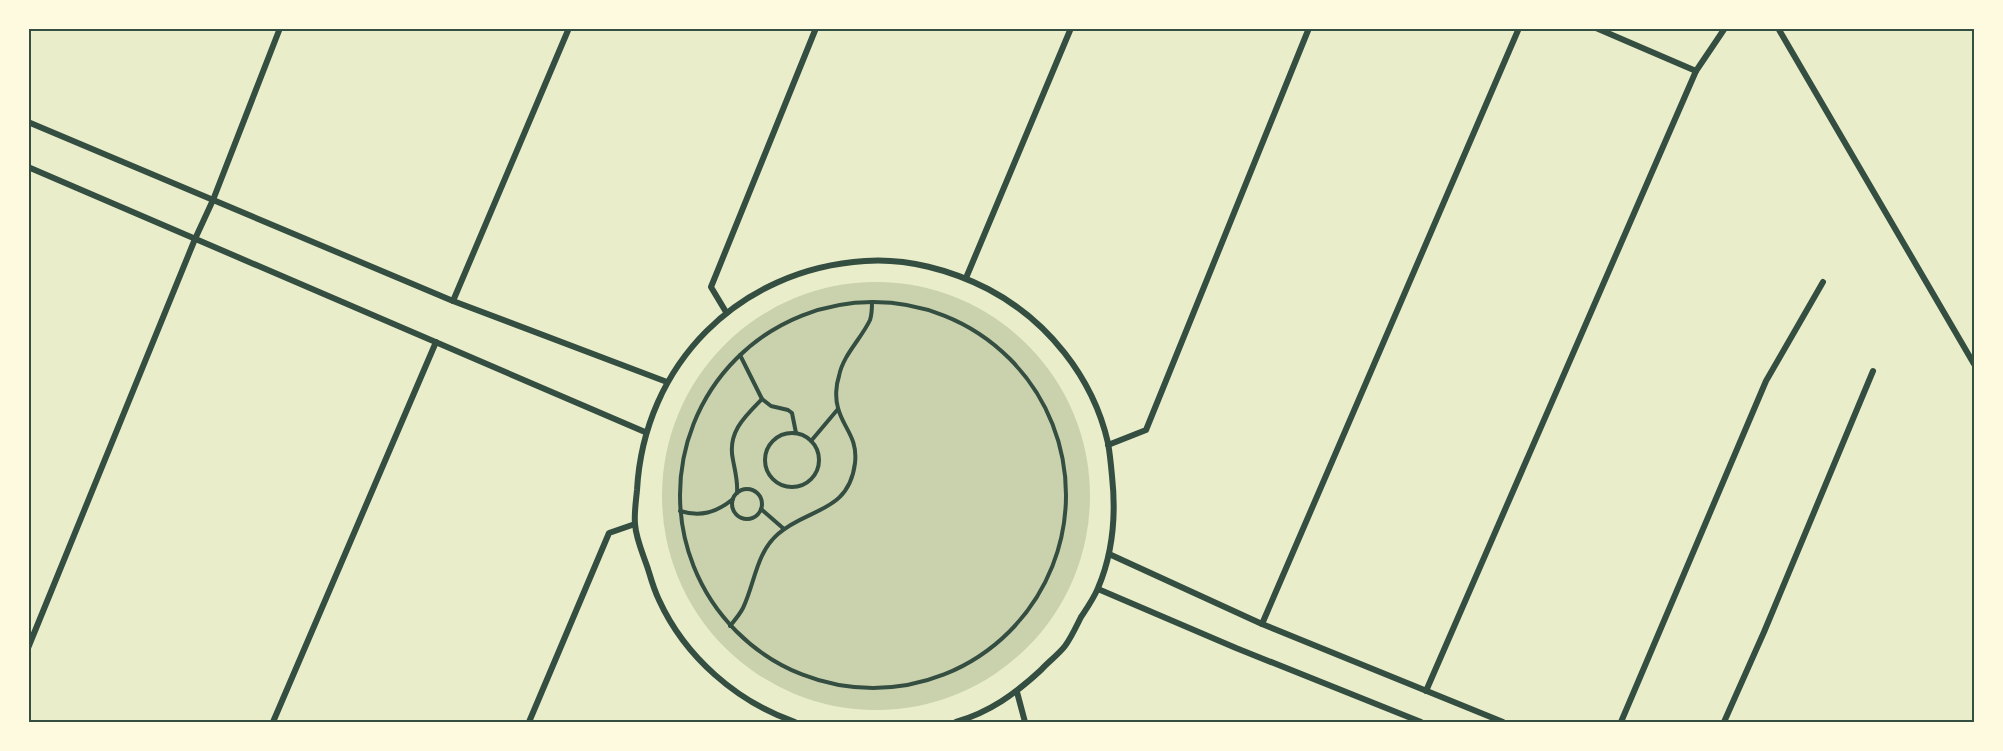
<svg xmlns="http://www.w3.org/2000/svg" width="2003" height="751" font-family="Karla,sans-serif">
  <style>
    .green { fill: #cad2ad }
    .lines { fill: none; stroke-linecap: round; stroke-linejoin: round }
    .path { stroke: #344e41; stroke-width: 4 }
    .minor { stroke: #344e41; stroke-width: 6 }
    .neatline { fill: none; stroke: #344e41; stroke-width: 2 }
  </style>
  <rect width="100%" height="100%" fill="#e9edc9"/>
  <!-- green -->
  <circle class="green" cx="876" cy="496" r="214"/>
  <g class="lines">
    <!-- path -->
    <g class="path">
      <circle cx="873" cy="495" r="193"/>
      <polyline points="740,355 762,399 771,406 788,410 792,413 796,433"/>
      <circle cx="792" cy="460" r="27"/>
      <polyline points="811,441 838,409"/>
      <circle cx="747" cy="504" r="15"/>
      <path d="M737,493C738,481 735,471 733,460C727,433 744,417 762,399"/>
      <polyline points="761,509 784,529"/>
      <path d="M680,511C700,517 716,513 733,499"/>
      <path d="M730,626C735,620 740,614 743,608C755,583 756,553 778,534C807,508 849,513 855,463C858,437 843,428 838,408C835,398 836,385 839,376C843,355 861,339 870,320C872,314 872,307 872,302"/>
    </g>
    <!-- minor -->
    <g class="minor">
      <polyline points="1596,28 1696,71"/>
      <polyline points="1778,28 1974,364"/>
      <polyline points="28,122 453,301 667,382"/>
      <polyline points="28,167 645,432"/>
      <polyline points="966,278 1071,28"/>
      <polyline points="453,301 569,28"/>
      <polyline points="726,312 711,287 816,28"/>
      <polyline points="1108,445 1146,430 1309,28"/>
      <polyline points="1109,554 1262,624 1503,722"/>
      <polyline points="1098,589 1236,648 1421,722"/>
      <polyline points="1262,624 1519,28"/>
      <polyline points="28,648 195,239 213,200 280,28"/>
      <polyline points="1426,691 1696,71 1725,28"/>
      <polyline points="1017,692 1025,722"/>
      <polyline points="273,722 436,342"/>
      <polyline points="529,722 609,533 635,524"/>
      <path d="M795,722C737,702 685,657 659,600C654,590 651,579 648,569C643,554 636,539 635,524C634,513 636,501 637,490C644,364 739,269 865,261C907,258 951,270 988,289C1047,320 1093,377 1108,443C1110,454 1111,465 1112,476C1116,513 1113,553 1098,588C1094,598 1087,608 1081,617C1076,627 1071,638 1065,646C1058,655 1048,662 1041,670C1015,694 990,712 956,722"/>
      <polyline points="1621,722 1766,381 1823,282"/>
      <polyline points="1724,722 1764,632 1873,371"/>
    </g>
  </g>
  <!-- border -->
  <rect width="2003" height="751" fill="none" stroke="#fefae0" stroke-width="60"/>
  <rect x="30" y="30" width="1943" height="691" class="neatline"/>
</svg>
